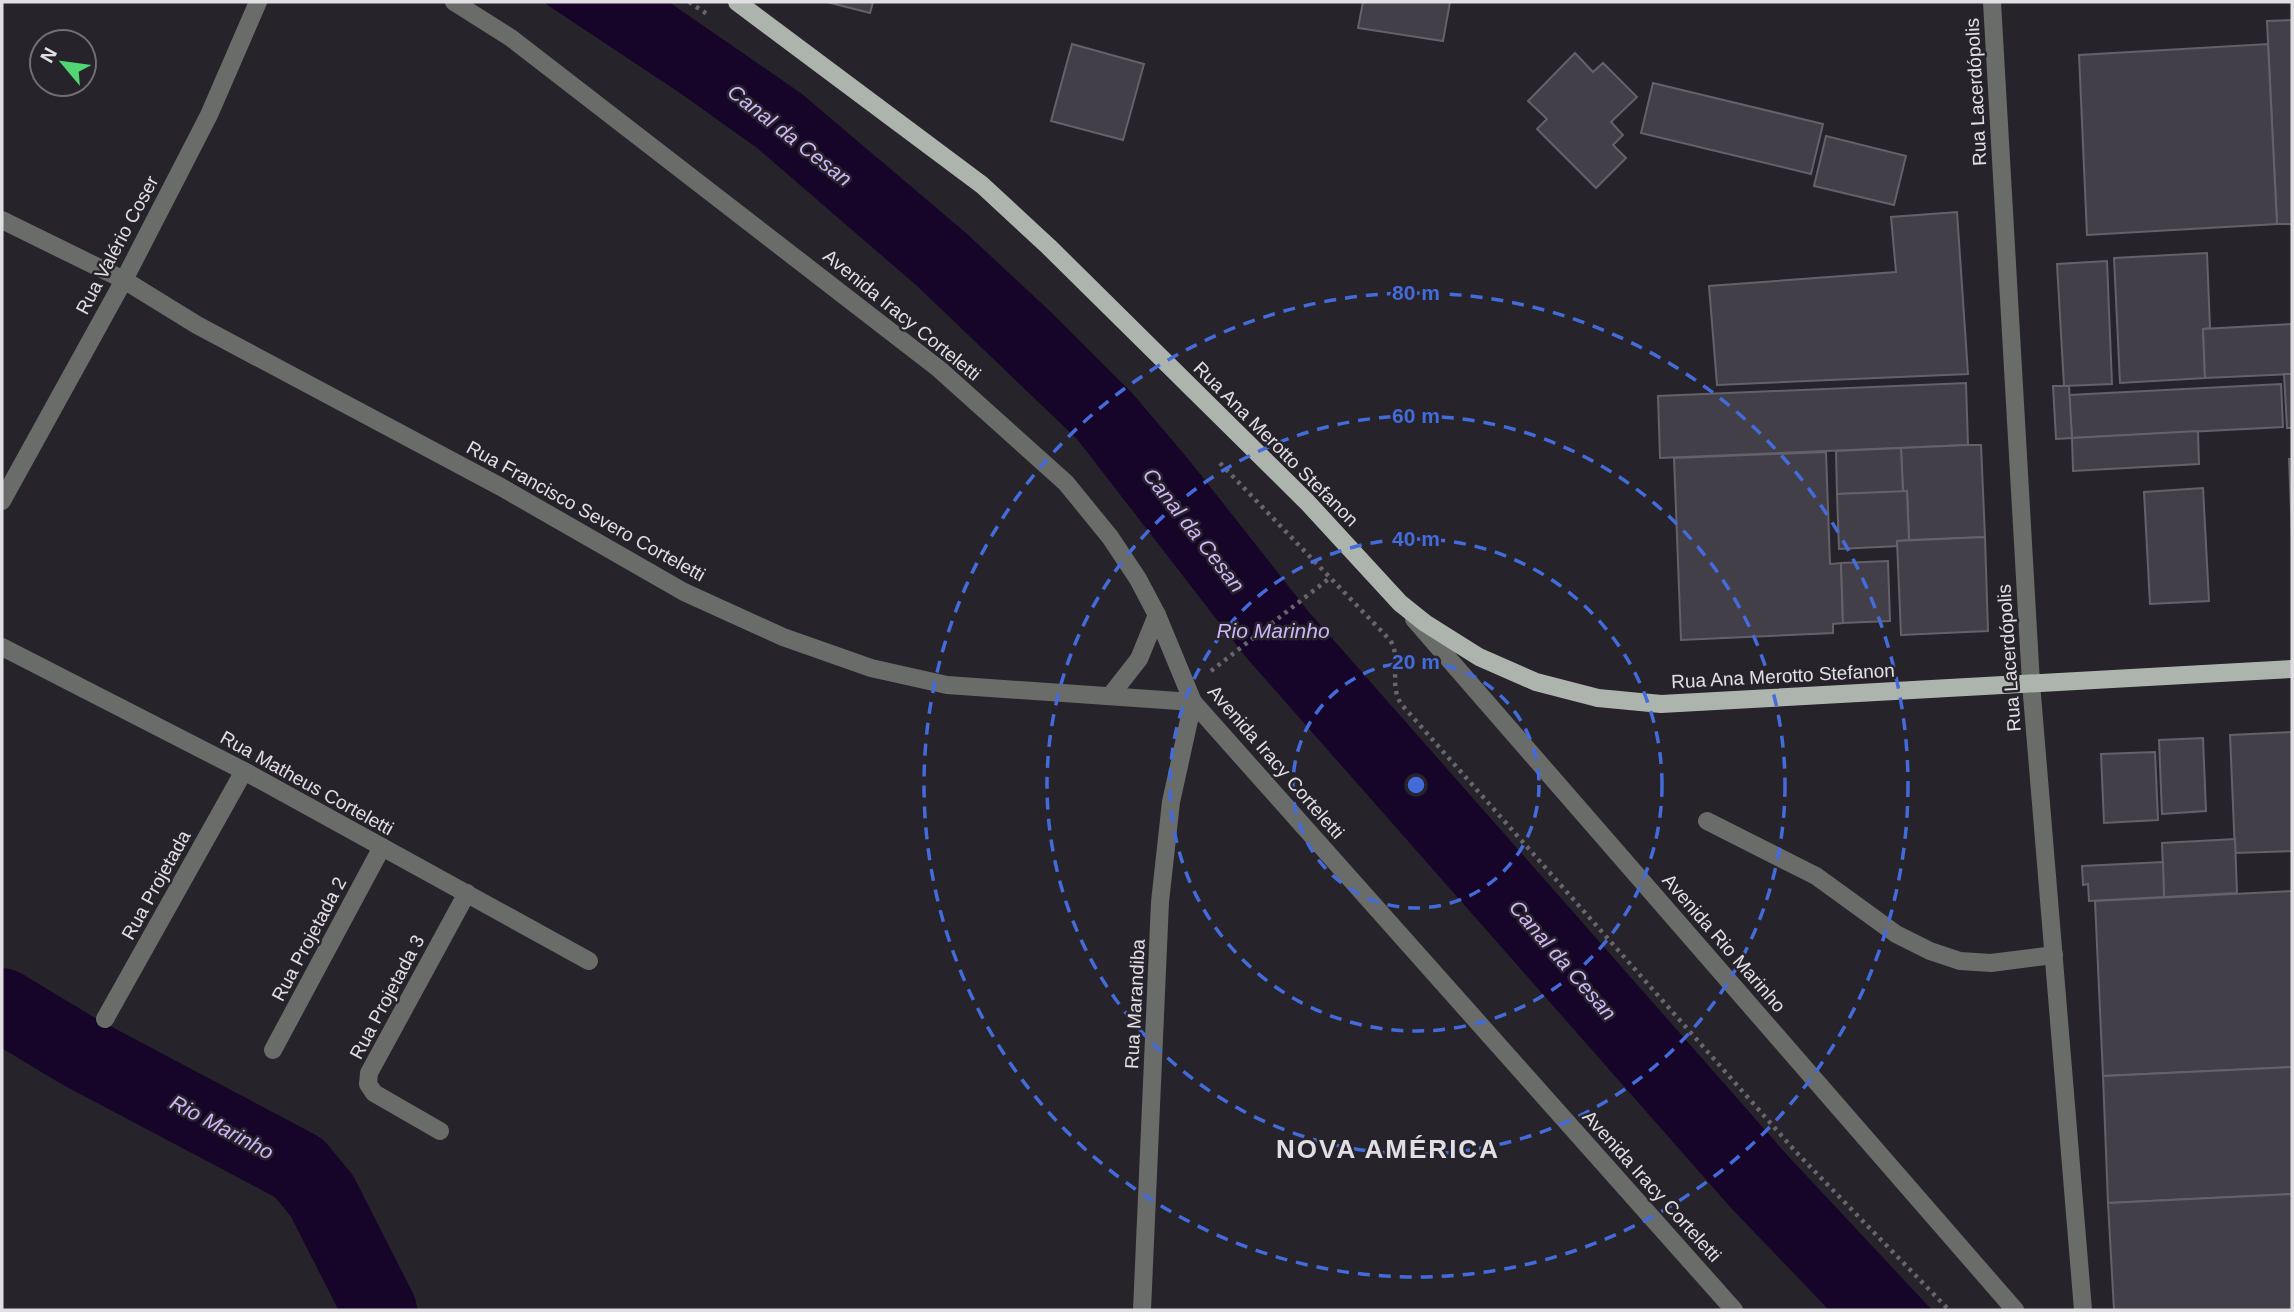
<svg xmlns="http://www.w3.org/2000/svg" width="2294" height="1312" font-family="Arial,sans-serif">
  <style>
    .water { fill: #160528 }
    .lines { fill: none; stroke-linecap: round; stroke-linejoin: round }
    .river { stroke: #160528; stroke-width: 74 }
    .building { fill: #423f48; stroke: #64616a; stroke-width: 2 }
    .path { stroke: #68666c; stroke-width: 4.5; stroke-dasharray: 3.5 5; stroke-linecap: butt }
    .minor { stroke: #696c69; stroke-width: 18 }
    .major { stroke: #adb4ae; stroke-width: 18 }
    .ring { fill: none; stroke: #446bda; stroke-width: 3.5; stroke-dasharray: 12 9 }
    .labels { text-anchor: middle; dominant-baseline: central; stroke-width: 5; stroke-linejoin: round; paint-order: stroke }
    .street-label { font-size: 19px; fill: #e1dfe4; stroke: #26232a }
    .water-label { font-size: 21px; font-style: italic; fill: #cfb5f9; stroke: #26232a }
    .district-label { font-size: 26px; font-weight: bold; letter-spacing: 2px; fill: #e1dfe4; stroke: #26232a }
    .centre { fill: #446bda; stroke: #26232a; stroke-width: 3.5 }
    .ring-label { font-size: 21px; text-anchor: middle; font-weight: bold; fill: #446bda; stroke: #26232a; stroke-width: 5; stroke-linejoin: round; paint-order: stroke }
  </style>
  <rect width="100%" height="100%" fill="#26232a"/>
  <!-- water -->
  <polygon class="water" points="543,2 669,2 802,94 966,233 1054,315 1132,393 1189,460 1308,611 1788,1156 1932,1310 1829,1310 1732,1209 1245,656 1077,439 916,285 757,148 680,93"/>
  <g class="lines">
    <!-- river -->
    <polyline class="river" points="2,1005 80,1052 299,1168 322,1196 380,1310"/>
  </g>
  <!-- building -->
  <g class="building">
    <polygon points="827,2 873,2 870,13"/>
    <polygon points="1363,2 1450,2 1443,41 1358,28"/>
    <polygon points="2292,20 2292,224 2277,224 2267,21"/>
    <polygon points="1072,44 1144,64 1123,140 1051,121"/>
    <polygon points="2268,44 2277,224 2087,235 2079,55"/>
    <polygon points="1575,53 1593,72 1603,63 1637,97 1611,122 1623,135 1613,145 1626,158 1596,188 1537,129 1547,119 1528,101"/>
    <polygon points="1653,83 1823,124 1811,174 1641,133"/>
    <polygon points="1826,136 1906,156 1894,205 1814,186"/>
    <polygon points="1957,212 1968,374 1717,385 1709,286 1896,272 1891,217"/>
    <polygon points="2207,253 2210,328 2203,329 2205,378 2120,383 2114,258"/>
    <polygon points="2107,261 2112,384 2064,386 2057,264"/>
    <polygon points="2292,324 2292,374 2205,378 2203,329"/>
    <polygon points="2284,374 2292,374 2292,428 2287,428"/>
    <polygon points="1966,383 1968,445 1660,458 1658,396"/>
    <polygon points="2281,384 2283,427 2072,438 2069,395"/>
    <polygon points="2053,386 2069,386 2072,438 2056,439"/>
    <polygon points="2198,431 2199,464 2073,471 2072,438"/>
    <polygon points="1968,445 1981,445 1985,537 1909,540 1907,491 1903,492 1901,448"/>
    <polygon points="1901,448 1903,492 1837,494 1836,451"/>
    <polygon points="1826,452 1830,564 1841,563 1843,623 1833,624 1833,633 1681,640 1674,458"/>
    <polygon points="2289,459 2292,459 2292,537"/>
    <polygon points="2203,488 2209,601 2150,604 2144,492"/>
    <polygon points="1907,491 1909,540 1897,541 1898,546 1839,549 1837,494"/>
    <polygon points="1985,537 1988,631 1901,635 1897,541"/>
    <polygon points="1888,561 1890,621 1843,623 1841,563"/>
    <polygon points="2292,732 2292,851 2235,853 2230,735"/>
    <polygon points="2203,738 2206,811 2162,814 2159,740"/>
    <polygon points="2155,752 2158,820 2104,823 2101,754"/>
    <polygon points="2235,839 2237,893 2164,897 2162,843"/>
    <polygon points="2163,862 2164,897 2089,901 2088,884 2083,885 2082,866"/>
    <polygon points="2292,891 2292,1067 2103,1076 2095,901"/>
    <polygon points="2292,1067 2292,1194 2108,1203 2103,1076"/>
    <polygon points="2292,1194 2292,1310 2114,1310 2108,1203"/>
  </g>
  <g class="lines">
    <!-- path -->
    <g class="path">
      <polyline points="689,2 710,16"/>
      <path d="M1220,463L1390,640C1403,661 1387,684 1402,705L1796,1152L1949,1310"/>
      <polyline points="1211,671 1331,577"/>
    </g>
    <!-- minor -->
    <g class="minor">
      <polyline points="454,2 511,38 939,369 1066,483 1110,537 1138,579 1157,615 1193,702 1734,1310"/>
      <polyline points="1992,2 2031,683 2083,1310"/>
      <polyline points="2,220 124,280 197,325 501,487 684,592 783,637 871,668 947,685 1193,702"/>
      <polyline points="2,501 124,280 209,115 258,2"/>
      <polyline points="1414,619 2015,1310"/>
      <polyline points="2,647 244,771 589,961"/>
      <polyline points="1110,696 1139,659 1157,615"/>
      <polyline points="1707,821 1816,876 1896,934 1930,951 1960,961 1991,963 2054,955"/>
      <polyline points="105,1019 244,771"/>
      <polyline points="273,1050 382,847"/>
      <polyline points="440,1131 374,1093 368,1084 369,1073 467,893"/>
      <polyline points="1142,1310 1160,902 1171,802 1193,702"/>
    </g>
    <!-- major -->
    <polyline class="major" points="737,2 982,185 1049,247 1307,502 1400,603 1425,623 1479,657 1536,682 1598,698 1661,704 2292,669"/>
  </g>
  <!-- distance rings -->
  <g class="ring">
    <circle cx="1416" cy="785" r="123"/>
    <circle cx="1416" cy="785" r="246"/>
    <circle cx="1416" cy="785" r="369"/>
    <circle cx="1416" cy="785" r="492"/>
  </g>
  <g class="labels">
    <!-- street labels -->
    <g class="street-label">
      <text transform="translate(1976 92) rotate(-93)">Rua Lacerdópolis</text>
      <text transform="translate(117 245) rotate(-62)">Rua Valério Coser</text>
      <text transform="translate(902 315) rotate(39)">Avenida Iracy Corteletti</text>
      <text transform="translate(1276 444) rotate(45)">Rua Ana Merotto Stefanon</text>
      <text transform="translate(586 511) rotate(29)">Rua Francisco Severo Corteletti</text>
      <text transform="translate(2009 658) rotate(-94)">Rua Lacerdópolis</text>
      <text transform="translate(1783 676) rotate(-3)">Rua Ana Merotto Stefanon</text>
      <text transform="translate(1276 762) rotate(49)">Avenida Iracy Corteletti</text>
      <text transform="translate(307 783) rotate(29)">Rua Matheus Corteletti</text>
      <text transform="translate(156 885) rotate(-61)">Rua Projetada</text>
      <text transform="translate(309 939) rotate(-62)">Rua Projetada 2</text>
      <text transform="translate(1724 943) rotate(49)">Avenida Rio Marinho</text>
      <text transform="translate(387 997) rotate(-62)">Rua Projetada 3</text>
      <text transform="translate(1135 1004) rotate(-87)">Rua Marandiba</text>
      <text transform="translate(1652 1186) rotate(48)">Avenida Iracy Corteletti</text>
    </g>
    <!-- water labels -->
    <g class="water-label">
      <text transform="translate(790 135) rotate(38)">Canal da Cesan</text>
      <text transform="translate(1194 530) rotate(52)">Canal da Cesan</text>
      <text x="1273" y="630">Rio Marinho</text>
      <text transform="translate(1563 960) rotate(49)">Canal da Cesan</text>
      <text transform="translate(222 1127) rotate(28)">Rio Marinho</text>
    </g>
    <!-- district labels -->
    <g class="district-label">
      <text x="1388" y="1149">NOVA AMÉRICA</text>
    </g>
  </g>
  <circle cx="1416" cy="785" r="10" class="centre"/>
  <g class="ring-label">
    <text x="1416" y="300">80 m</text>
    <text x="1416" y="423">60 m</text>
    <text x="1416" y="546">40 m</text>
    <text x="1416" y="669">20 m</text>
  </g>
  <!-- border -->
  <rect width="2294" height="1312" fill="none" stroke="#e1dfe4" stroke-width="7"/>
  <!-- north arrow -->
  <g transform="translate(63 63) rotate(299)"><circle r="33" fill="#26232a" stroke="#716e74" stroke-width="2"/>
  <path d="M0-5L12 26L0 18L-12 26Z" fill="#51d674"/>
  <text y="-10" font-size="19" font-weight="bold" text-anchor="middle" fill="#e1dfe4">N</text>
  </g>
</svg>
